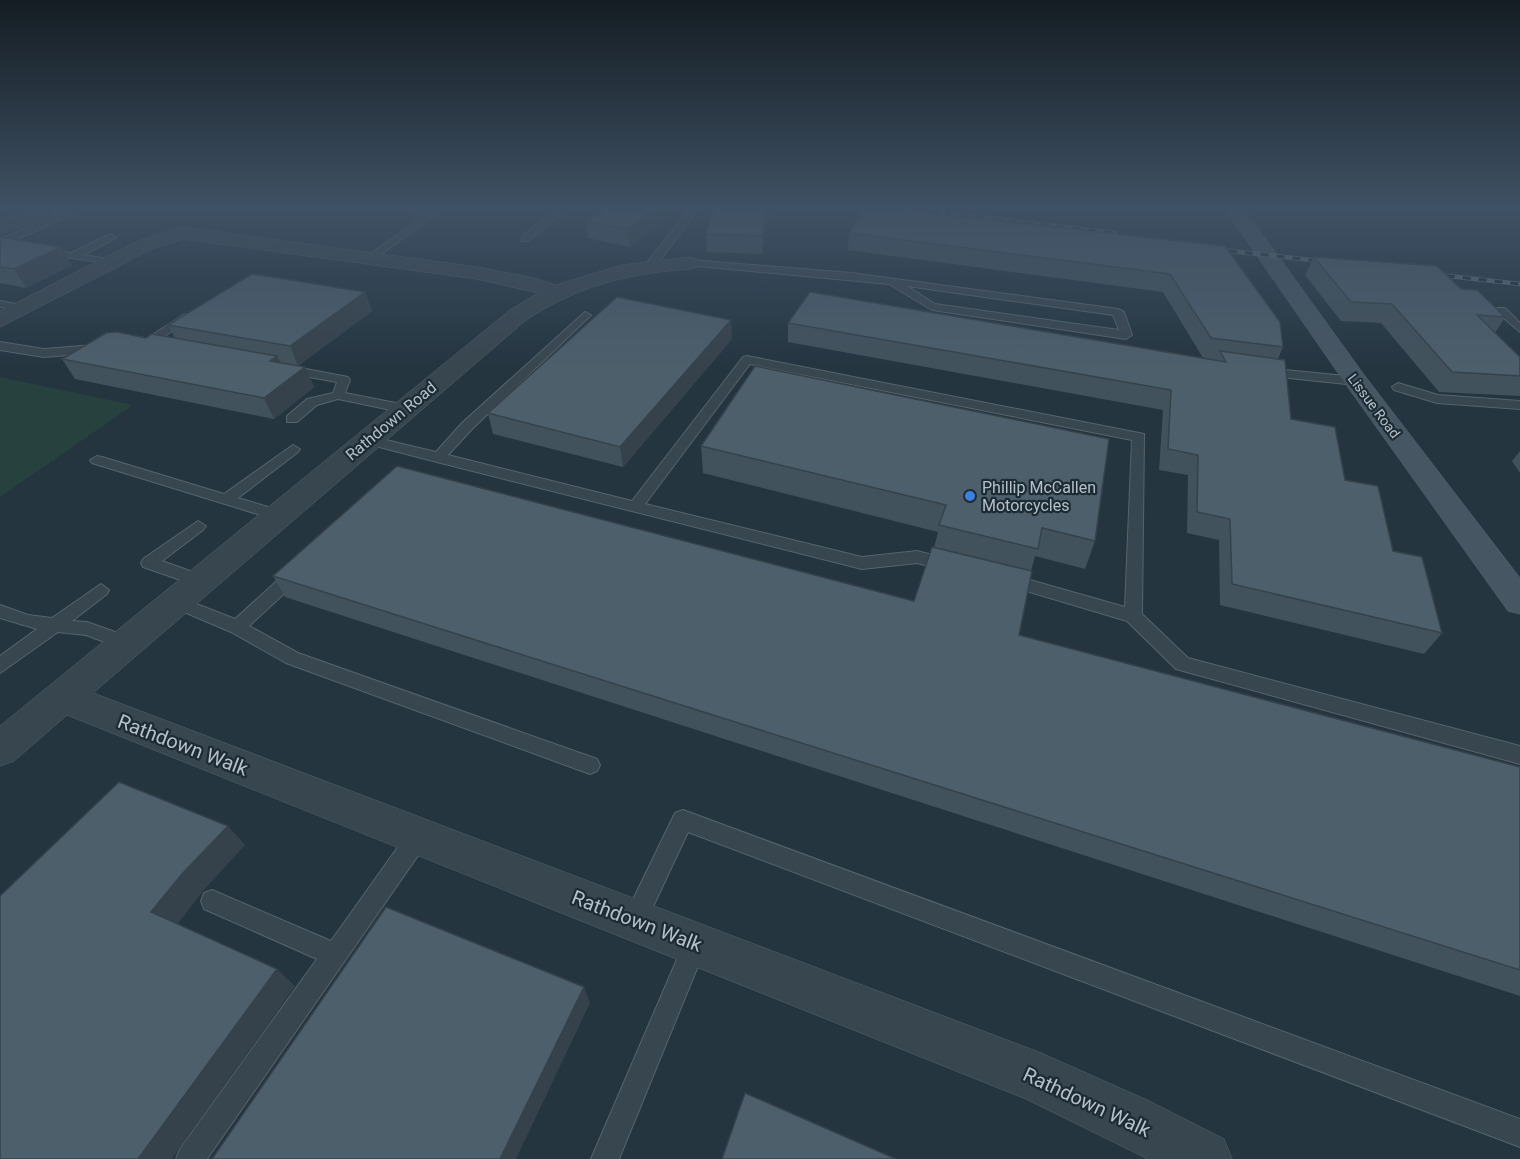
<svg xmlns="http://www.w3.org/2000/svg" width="1520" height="1159" font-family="Roboto,sans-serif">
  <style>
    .green { fill: #26413e }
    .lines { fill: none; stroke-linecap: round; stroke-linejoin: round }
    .lane-casing { stroke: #56646d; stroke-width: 2 }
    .street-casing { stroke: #56646d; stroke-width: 1 }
    .secondary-casing { stroke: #56646d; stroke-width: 1 }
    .lane { fill: #38464f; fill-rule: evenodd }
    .street { fill: #38464f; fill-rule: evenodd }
    .secondary { fill: #465663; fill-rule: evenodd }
    .rail-casing { stroke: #5a6b76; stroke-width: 4.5 }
    .rail { stroke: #1d2b34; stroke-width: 3; stroke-dasharray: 8; stroke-linecap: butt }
    .wall { fill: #42525c }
    .shaded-wall { fill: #36424b }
    .building { fill: #4d5f6b; stroke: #36424b; stroke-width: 1.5 }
    .shop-dot { fill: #3f7fe0; stroke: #1d2b34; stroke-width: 2 }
    .labels { text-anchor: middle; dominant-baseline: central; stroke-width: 4.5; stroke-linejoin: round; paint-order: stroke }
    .far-street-label { font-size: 14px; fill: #b4c1ca; stroke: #1d2b34 }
    .street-label { font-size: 16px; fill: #b4c1ca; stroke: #1d2b34 }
    .poi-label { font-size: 16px; fill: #b4c1ca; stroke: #1d2b34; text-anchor: start }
    .near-street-label { font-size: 20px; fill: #b4c1ca; stroke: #1d2b34 }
  </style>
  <rect width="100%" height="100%" fill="#243540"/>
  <!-- green -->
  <polygon class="green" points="0,377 133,405 0,497"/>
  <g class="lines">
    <!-- lane casing -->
    <g class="lane-casing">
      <g id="lane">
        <polygon points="378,206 431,210 436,206 446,206 372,261 368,260 368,256 424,215"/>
        <polygon points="558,206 570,207 528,241 522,241 522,237"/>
        <polygon points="73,208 76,209 76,213 8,243 71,253 111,234 116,237 114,239 83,255 115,260 115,264 0,248 0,239"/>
        <polygon points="687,212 695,214 654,268 646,268 646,264"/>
        <path d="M690,260L851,273L1118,309L1124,312L1132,335L1126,339L932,310L889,284L686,265V261ZM907,286L1113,315L1119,330L935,304Z"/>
        <polygon points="0,301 26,306 28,308 22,311 0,307"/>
        <polygon points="1497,308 1505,308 1520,323 1520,332 1497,312"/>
        <polygon points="585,312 591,315 589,317 472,429 448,455 632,501 743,357 747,356 1144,434 1142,614 1188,658 1520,746 1520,764 1176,669 1127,621 1003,584 1001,580 1009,574 1125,607 1132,440 750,364 645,504 862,557 917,551 955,561 957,565 949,571 917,563 862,569 433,461 364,443 362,440 369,436 436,452 462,423"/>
        <polygon points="185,314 195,316 148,347 138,344"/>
        <polygon points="0,342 44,349 94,345 100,349 94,353 44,357 0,350"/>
        <polygon points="285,365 348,377 350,380 345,393 406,405 413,409 406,413 338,399 317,405 297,422 287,422 287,416 307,399 333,393 337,382 281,372 279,369"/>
        <polygon points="1264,368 1356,377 1362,381 1356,385 1260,375 1260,369"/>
        <polygon points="1398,383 1438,395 1520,401 1520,409 1437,403 1394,390 1392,387"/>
        <polygon points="293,445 300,449 298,452 238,498 285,512 288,516 285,520 280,521 92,463 90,460 97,456 102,457 224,494"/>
        <polygon points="198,521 206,526 203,530 162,561 207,577 209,581 207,585 201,587 143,567 141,563 143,559"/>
        <polygon points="296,567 304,573 302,577 249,626 298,653 597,759 600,765 597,771 590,774 286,663 231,632 170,606 168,602 176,596 235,619 290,569"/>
        <polygon points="101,584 109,590 107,594 72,621 87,622 132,638 135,643 132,648 126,650 86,635 58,632 0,673 0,656 37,629 0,618 0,605 28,615 52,618"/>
        <polygon points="683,810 1520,1119 1520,1147 688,832 643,928 635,932 627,928 623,920 627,912 675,813"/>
        <polygon points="418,827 426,830 429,837 426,844 207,1159 176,1159 180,1149 317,959 204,909 201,901 204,893 212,890 331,941 410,830"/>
        <polygon points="695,932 703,936 707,944 619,1159 591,1159 687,936"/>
      </g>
    </g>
    <!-- street casing -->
    <g class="street-casing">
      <g id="street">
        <polygon points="42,206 69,206 66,210 0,234 0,221"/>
        <path d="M182,227L477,267L534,278L556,285L622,265L690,257L697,259L700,263L697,267L690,269C629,273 577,286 526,320L93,693L1041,1053L1147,1100L1224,1139L1232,1159H1148L1026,1099L67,715L14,761L0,766V726L510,310L538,293L477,279L183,239L152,249L0,327V311L138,241Z"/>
      </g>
    </g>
    <!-- secondary casing -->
    <g class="secondary-casing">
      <polygon id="secondary" points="1223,206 1242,206 1365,376 1520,578 1520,614 1508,611 1347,386"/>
    </g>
    <!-- lane -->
    <use href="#lane" class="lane"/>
    <!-- street -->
    <use href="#street" class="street"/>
    <!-- secondary -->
    <use href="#secondary" class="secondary"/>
    <!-- rail casing -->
    <g class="rail-casing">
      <g id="rail">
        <polyline points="854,206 882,210"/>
        <polyline points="882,206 1115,233"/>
        <polyline points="1213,249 1329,262"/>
        <polyline points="1431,274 1520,284"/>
      </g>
    </g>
    <!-- rail -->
    <use href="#rail" class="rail"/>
  </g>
  <!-- wall -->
  <g class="wall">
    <polygon points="608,206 684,206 684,208 629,247 588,238 586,221"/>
    <polygon points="714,206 769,206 769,216 762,254 707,252 706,234"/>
    <polygon points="849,233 1225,246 1283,347 1278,359 1291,419 1345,480 1393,551 1442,633 1424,654 1220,605 1219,540 1187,533 1188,475 1159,470 1163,410 788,342 788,323 1203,358 1163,292 848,250"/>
    <polygon points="0,237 72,265 26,288 0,283"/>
    <polygon points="1314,257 1461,289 1505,317 1495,333 1520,357 1520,396 1439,392 1381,323 1341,321 1305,275"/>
    <polygon points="365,292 372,311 298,366 305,367 314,387 274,419 75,379 62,359 146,338 175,338 168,325"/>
    <polygon points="732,339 623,467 493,434 488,413"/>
    <polygon points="701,446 1095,541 1085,569 1035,556 1031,571 1019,635 1520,767 1520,996 285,597 273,576 914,601 934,548 938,532 703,473"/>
    <polygon points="1520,451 1520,473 1512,461"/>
  </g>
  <!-- shaded-wall -->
  <g class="shaded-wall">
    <polygon points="661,206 684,206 684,208 629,247 627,229"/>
    <polygon points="767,206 769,206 769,216 762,254 762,236"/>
    <polygon points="61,247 72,265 26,288 14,269"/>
    <polygon points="365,292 372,311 298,366 290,346"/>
    <polygon points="731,320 732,339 623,467 620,447"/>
    <polygon points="277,356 286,375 270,361"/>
    <polygon points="305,367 314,387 274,419 264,398"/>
    <polygon points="228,826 245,845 202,892 173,930 151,912 182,874"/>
    <polygon points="277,969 295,986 172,1159 138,1159"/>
    <polygon points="584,987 590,1003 516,1159 500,1159"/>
  </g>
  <!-- building -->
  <g class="building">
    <polygon points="608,206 661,206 627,229 586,221"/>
    <polygon points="714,206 767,206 762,236 706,234"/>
    <polygon points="865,206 1225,246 1280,322 1283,347 1211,338 1170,274 849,233"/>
    <polygon points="0,237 61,247 14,269 0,267"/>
    <polygon points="1314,257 1437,266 1461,289 1477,290 1505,317 1477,315 1520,357 1520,376 1452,372 1392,304 1351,302"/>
    <polygon points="252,274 365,292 290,346 168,325"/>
    <polygon points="810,292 1226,362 1220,351 1285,360 1291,419 1335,427 1345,480 1378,486 1393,551 1422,557 1442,633 1232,584 1230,519 1197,512 1198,455 1168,449 1171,390 788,323"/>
    <polygon points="617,297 731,320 620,447 488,413"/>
    <polygon points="117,332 146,338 152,334 277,356 270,361 305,367 264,398 62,359 106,333"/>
    <polygon points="755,366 1109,439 1095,541 1042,528 1038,549 939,525 946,505 701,446"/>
    <polygon points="397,466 914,601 932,547 1032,571 1019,635 1520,767 1520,970 273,576"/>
    <polygon points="119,782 228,826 182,874 151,912 277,969 138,1159 0,1159 0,896"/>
    <polygon points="386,907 584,987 500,1159 212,1159"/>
    <polygon points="745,1093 896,1159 722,1159"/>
  </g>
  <!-- sky -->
  <linearGradient id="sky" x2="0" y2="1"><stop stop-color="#141d23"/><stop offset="0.56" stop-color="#3f5164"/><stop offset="1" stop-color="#3f5164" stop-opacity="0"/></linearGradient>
  <rect width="1520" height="369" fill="url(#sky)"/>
  <!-- markers -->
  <circle class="shop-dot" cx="970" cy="496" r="6"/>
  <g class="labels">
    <!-- far-street labels -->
    <g class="far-street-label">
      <text transform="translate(1374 406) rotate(53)">Lissue Road</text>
    </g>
    <!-- street labels -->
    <g class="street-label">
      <text transform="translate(391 421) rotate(-40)">Rathdown Road</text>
    </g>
    <!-- poi labels -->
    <g class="poi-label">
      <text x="982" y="487">Phillip McCallen<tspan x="982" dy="18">Motorcycles</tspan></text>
    </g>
    <!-- near-street labels -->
    <g class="near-street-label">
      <text transform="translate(183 745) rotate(21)">Rathdown Walk</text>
      <text transform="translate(637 921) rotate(21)">Rathdown Walk</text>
      <text transform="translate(1087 1102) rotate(25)">Rathdown Walk</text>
    </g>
  </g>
</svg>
